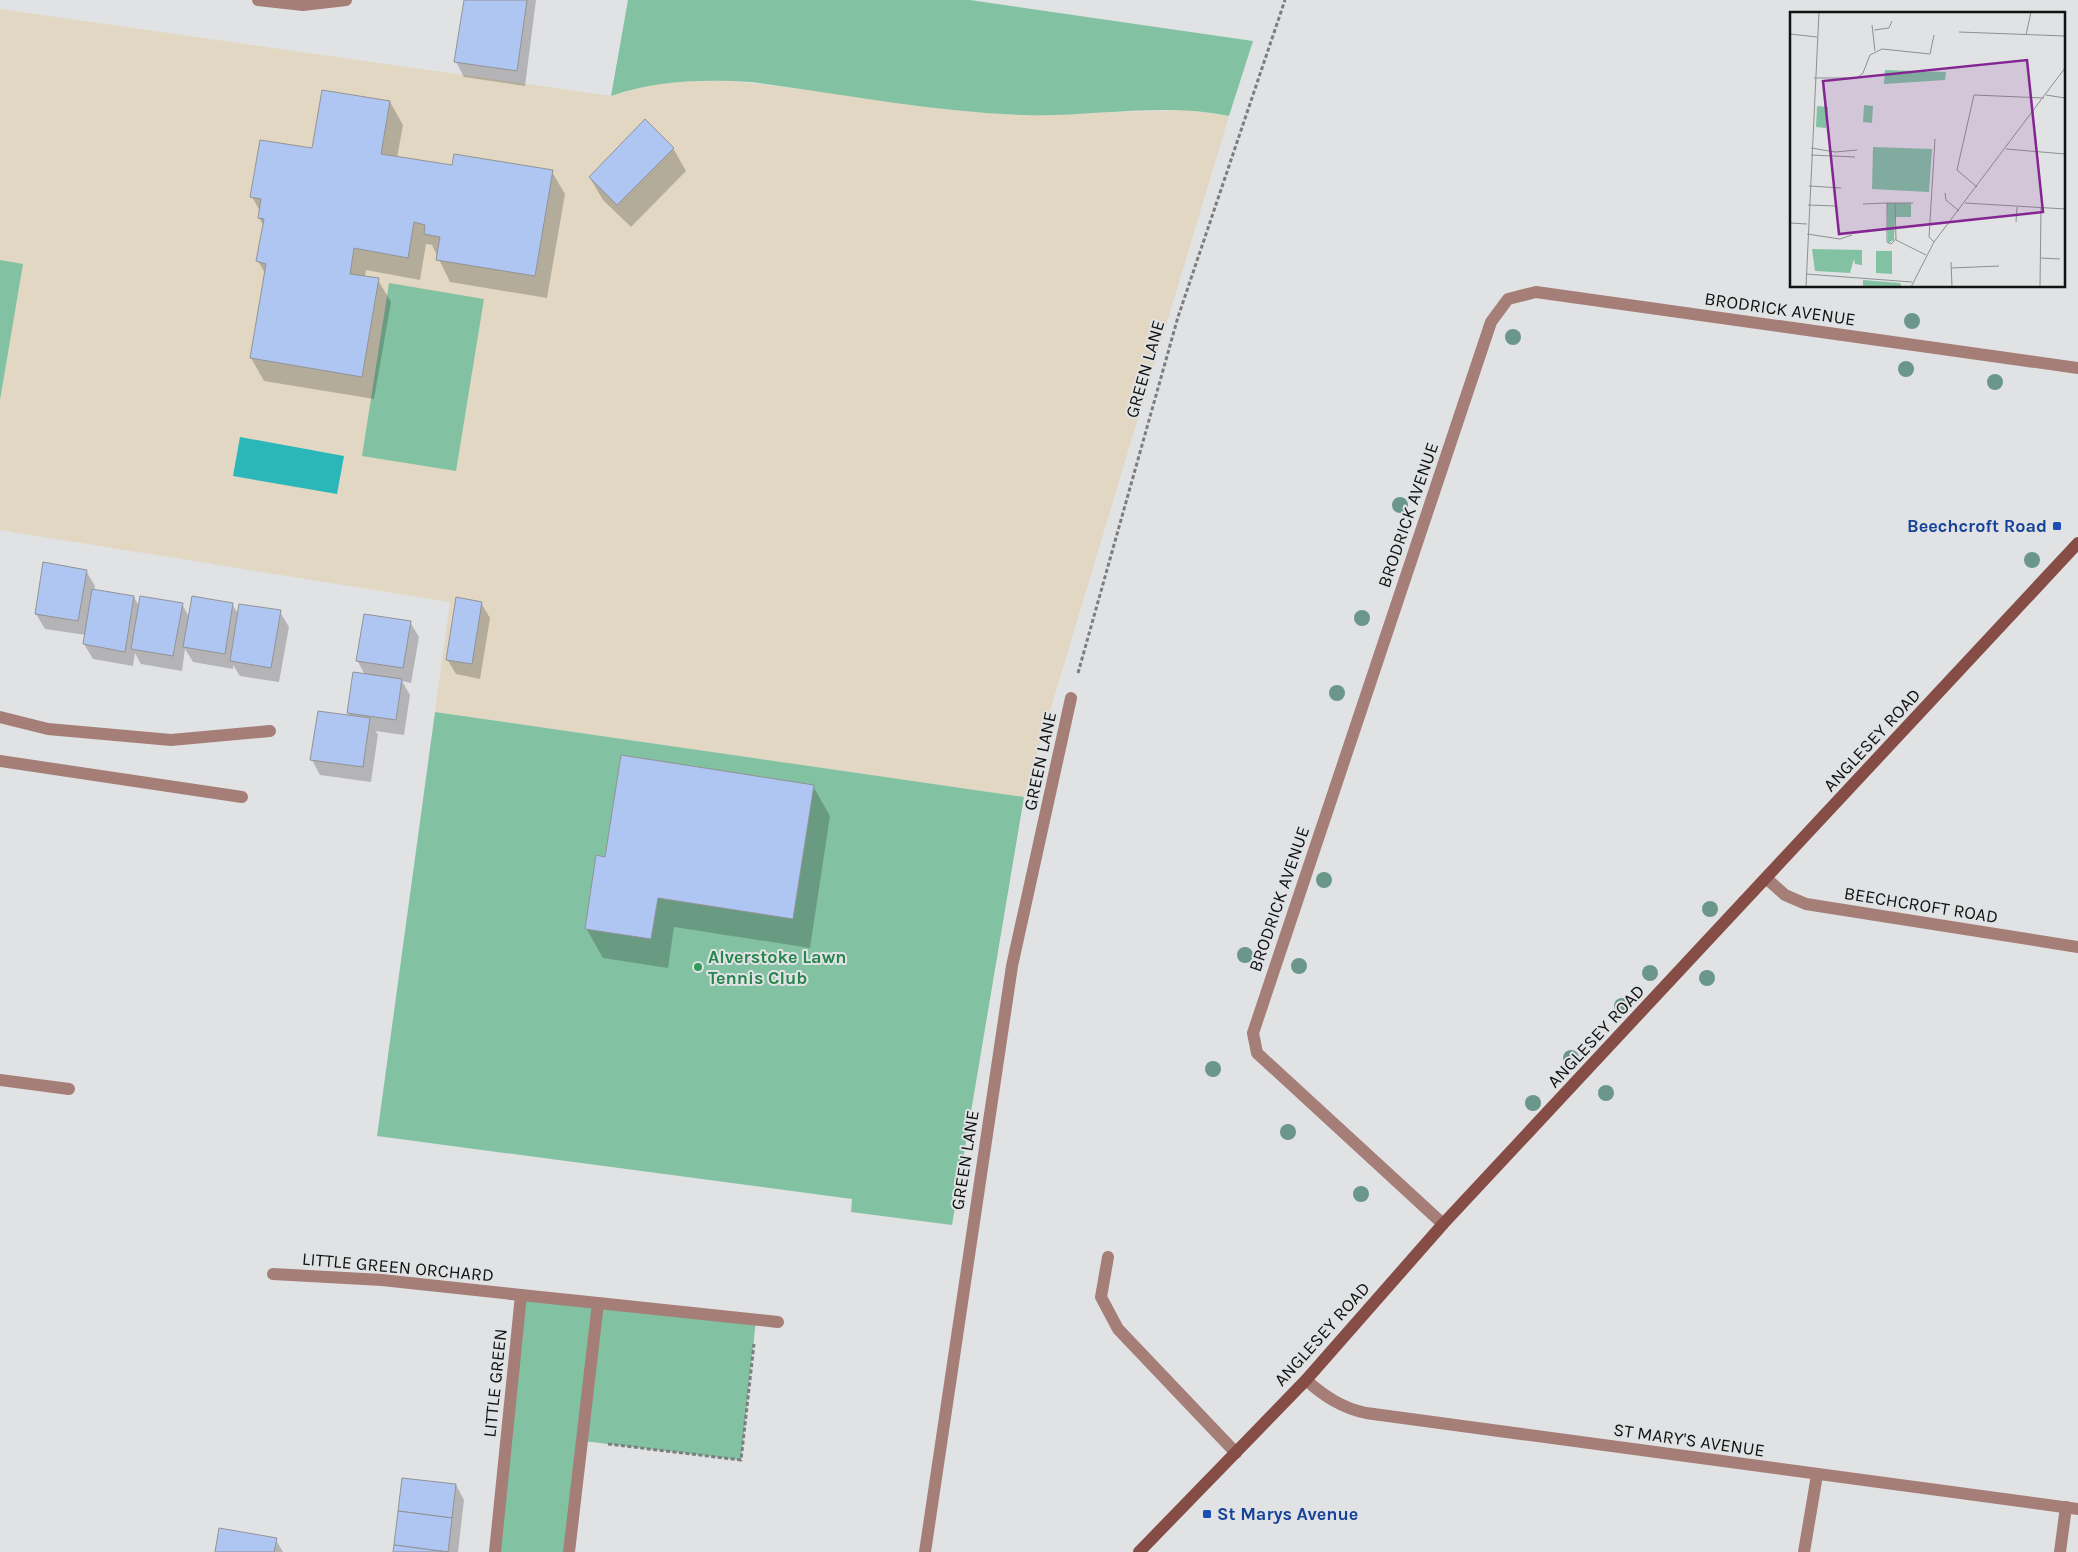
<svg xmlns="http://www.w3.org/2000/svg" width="2078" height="1552" font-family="Karla,sans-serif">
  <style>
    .education { fill: #e2d7c2 }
    .green { fill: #82c2a3 }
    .water { fill: #2bb7ba }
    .shadow { fill: #0003 }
    .building { fill: #afc5f2; stroke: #929394 }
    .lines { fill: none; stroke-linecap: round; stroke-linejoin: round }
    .path { stroke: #7c7d7e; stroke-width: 3; stroke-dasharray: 4 2.5; stroke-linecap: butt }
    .lane { stroke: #a57e78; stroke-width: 12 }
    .street { stroke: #a57e78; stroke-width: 12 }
    .secondary { stroke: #854d46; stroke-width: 12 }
    .tree { fill: #6a9789 }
    .transit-dot { fill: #1a4fb4; stroke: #e1e2e4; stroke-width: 2 }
    .leisure-dot { fill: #2e9e5b; stroke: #e1e2e4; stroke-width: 2 }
    .labels { text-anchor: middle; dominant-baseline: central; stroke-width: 4; stroke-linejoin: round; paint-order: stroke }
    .street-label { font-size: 18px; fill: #111212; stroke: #e1e2e4 }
    .transit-label { font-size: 18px; font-weight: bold; fill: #164399; stroke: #e1e2e4; text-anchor: end }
    .leisure-label { font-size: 18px; font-weight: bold; fill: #27864d; stroke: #e1e2e4; text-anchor: start }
    .inset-road { fill: none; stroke: #8e8f90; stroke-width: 1 }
    .view { fill: #832692; fill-opacity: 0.15; stroke: #832692; stroke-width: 2.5 }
    .inset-edge { fill: none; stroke: #111212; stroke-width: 2.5 }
  </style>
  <rect width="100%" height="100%" fill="#e1e2e4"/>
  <!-- education -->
  <polygon class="education" points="0,9 611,96 658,83 724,80 1025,115 1187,110 1229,116 1024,797 435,712 450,602 0,530"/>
  <!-- green -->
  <g class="green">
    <path d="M628,0H970L1253,41L1229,116C1165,102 1092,117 1025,115C934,112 842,94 751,82C703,79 657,80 611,96Z"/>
    <polygon points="0,260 23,264 0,400"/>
    <polygon points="389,283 484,299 456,471 362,456"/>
    <polygon points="435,712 1024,797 952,1225 851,1212 852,1199 377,1136"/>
    <polygon points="521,1295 756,1320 741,1460 583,1441 569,1552 493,1552"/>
  </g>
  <!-- water -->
  <polygon class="water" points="240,437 344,456 337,494 233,476"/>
  <!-- shadow -->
  <g class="shadow">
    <polygon points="465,0 536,0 525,86 464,77 456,62"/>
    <polygon points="390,102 403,125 397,158 453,167 552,172 565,194 547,298 450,282 432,245 426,244 420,280 366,270 365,277 378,280 391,302 374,399 264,381 251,358 266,275 258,261 264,226 259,218 260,211 252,197 313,150"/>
    <polygon points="673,148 686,171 631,227 603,200 590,178"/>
    <polygon points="86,571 95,586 94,591 134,597 140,608 182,604 189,617 232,604 239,615 280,612 289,627 279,682 240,676 233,665 233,669 193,662 185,649 182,671 141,664 135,653 133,666 93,659 84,644 86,635 45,629 36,614"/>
    <polygon points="481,603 490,618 480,679 456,674 447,659"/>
    <polygon points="410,622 419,637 411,683 402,681 410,695 404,735 375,731 378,734 371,782 320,775 312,760 350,717 348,713 365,675 357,660"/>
    <polygon points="813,786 830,816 810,948 674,927 668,968 603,958 586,928 606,858"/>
    <polygon points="456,1485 464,1500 458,1552 394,1552"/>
    <polygon points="276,1540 283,1552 216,1552"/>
  </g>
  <!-- building -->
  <g class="building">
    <polygon points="464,0 527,0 517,71 454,62"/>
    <polygon points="322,90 390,101 381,154 452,165 454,154 553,170 535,276 436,260 440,237 424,234 425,225 414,222 408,258 354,248 350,274 379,278 362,377 250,358 266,264 256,261 264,219 258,218 261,199 250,197 260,140 312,148"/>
    <polygon points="645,119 674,148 617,205 589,177"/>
    <polygon points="43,562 87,570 78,621 35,614"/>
    <polygon points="92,589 134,596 125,652 83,644"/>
    <polygon points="140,596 183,603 173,656 131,649"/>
    <polygon points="192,596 233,603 225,654 183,647"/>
    <polygon points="456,597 482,602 472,664 446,660"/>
    <polygon points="239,604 281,610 271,668 230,661"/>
    <polygon points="364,614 411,621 403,668 356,661"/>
    <polygon points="353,672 402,679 396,720 347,713"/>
    <polygon points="318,711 370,718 363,767 310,760"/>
    <polygon points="621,755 814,785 793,919 658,898 651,939 585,929 596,855 605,857"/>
    <polygon points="402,1478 456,1484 452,1518 398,1511"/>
    <polygon points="398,1511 452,1518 448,1552 394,1545"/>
    <polygon points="219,1528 277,1538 274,1552 215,1552"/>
    <polygon points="394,1545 448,1552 393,1552"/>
  </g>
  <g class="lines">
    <!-- path -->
    <g class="path">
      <polyline points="1078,673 1178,317 1285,0"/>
      <polyline points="608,1444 741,1460 754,1344"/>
    </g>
    <!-- lane -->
    <g class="lane">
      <polyline points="0,761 242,797"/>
      <polyline points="0,1080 69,1089"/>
      <polyline points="1108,1257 1101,1297 1118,1329 1236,1453"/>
      <polyline points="925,1552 1012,966 1071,698"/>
      <polyline points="1804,1552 1817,1475"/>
    </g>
    <!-- street -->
    <g class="street">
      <polyline points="258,0 303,5 346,0"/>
      <polyline points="0,717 48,729 171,740 270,731"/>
      <polyline points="1767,879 1785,895 1806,904 2078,947"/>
      <polyline points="1443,1224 1257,1053 1253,1033 1491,322 1508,299 1536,292 2078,368"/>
      <polyline points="273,1274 382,1280 521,1295"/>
      <polyline points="598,1303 778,1322"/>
      <path d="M1306,1380C1324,1396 1342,1408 1366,1413L2078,1509"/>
      <polyline points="495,1552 521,1295 598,1303 569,1552"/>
      <polyline points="2060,1552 2066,1507"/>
    </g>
    <!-- secondary -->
    <polyline class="secondary" points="1139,1552 1306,1380 1443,1224 2078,543"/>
  </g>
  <!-- trees -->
  <g class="tree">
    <circle cx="1912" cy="321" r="8"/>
    <circle cx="1513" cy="337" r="8"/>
    <circle cx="1906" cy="369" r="8"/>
    <circle cx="1995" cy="382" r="8"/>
    <circle cx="1400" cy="505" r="8"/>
    <circle cx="2032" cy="560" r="8"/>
    <circle cx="1362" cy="618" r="8"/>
    <circle cx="1337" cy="693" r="8"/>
    <circle cx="1324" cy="880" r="8"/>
    <circle cx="1710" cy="909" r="8"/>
    <circle cx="1245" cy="955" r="8"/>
    <circle cx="1299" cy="966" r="8"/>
    <circle cx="1650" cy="973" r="8"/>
    <circle cx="1707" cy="978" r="8"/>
    <circle cx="1622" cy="1006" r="8"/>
    <circle cx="1571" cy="1058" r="8"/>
    <circle cx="1213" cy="1069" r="8"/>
    <circle cx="1606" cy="1093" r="8"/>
    <circle cx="1533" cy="1103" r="8"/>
    <circle cx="1288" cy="1132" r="8"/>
    <circle cx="1361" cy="1194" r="8"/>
  </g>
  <!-- markers -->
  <g class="transit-dot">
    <rect x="2052" y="521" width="10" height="10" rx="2.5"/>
    <rect x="1202" y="1509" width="10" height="10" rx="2.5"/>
  </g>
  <circle class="leisure-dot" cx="698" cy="967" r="5"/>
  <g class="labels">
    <!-- street labels -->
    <g class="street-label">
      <text transform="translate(1780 309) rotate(8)">BRODRICK AVENUE</text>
      <text transform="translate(1145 369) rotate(-74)">GREEN LANE</text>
      <text transform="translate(1408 515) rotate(-71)">BRODRICK AVENUE</text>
      <text transform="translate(1872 740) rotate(-47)">ANGLESEY ROAD</text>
      <text transform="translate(1040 761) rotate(-78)">GREEN LANE</text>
      <text transform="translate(1279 899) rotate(-71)">BRODRICK AVENUE</text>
      <text transform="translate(1921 905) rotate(9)">BEECHCROFT ROAD</text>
      <text transform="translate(1596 1036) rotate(-47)">ANGLESEY ROAD</text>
      <text transform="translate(965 1160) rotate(-81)">GREEN LANE</text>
      <text transform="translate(398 1267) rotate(5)">LITTLE GREEN ORCHARD</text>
      <text transform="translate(1322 1334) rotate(-48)">ANGLESEY ROAD</text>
      <text transform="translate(495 1383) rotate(-84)">LITTLE GREEN</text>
      <text transform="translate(1689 1440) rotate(8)">ST MARY'S AVENUE</text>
    </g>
    <!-- transit labels -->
    <g class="transit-label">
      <text x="2047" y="526">Beechcroft Road</text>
      <text x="1217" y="1514" text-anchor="start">St Marys Avenue</text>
    </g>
    <!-- leisure labels -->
    <g class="leisure-label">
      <text x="708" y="957">Alverstoke Lawn<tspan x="708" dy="21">Tennis Club</tspan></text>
    </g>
  </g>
  <!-- overview -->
  <g transform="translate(1790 12)">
    <rect width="275" height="275" fill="#e1e2e4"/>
    <path d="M95,58L156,60L155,68L94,72ZM74,93L83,94L82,111L73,110ZM27,94L38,95L36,116L26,115ZM83,135L142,137L139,180L82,177ZM97,191H121V205H105L104,228L98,231ZM22,237L72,238V253L65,252L64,247L60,261L25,259ZM86,239H102V262L86,261ZM73,268L110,271L112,275H73Z" fill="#82c2a3"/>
    <path class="inset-road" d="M82,13L85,39M84,18L99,16L102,9M169,20L275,24M0,22L27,25M236,23L241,0M24,66H67L73,61L80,43L92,37L140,42L144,23M256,83L275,86M21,136L45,140L67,138M216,137L275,142M21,143L65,145M19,174L51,176M187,175L167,158L184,83L254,86M155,181L156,188L169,199M105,191H123M175,191L275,197M73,192L97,191M18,193L46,194M226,210L227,195M0,211L17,212M17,222L50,227L62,223M106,227L101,232L97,230V191H105L106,228L136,243M144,230L139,225L145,127M250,246L270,247M161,250L162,275M161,256L209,254M16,262L122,270M16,275L29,0M121,275L144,230L275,56M250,275L251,196"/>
    <path class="view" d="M237,48L253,200L49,222L33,69Z"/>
    <rect width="275" height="275" class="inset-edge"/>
  </g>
</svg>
